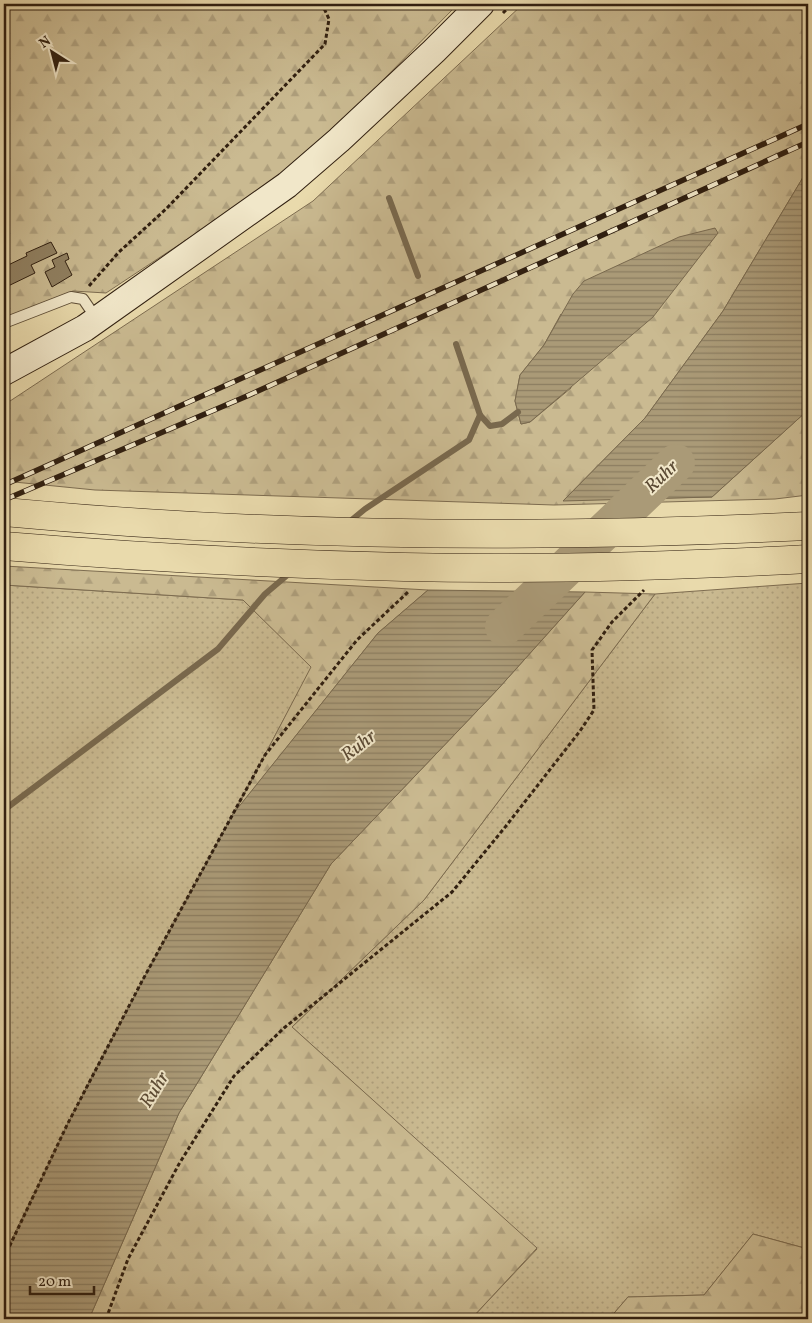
<svg xmlns="http://www.w3.org/2000/svg" width="812" height="1323" font-family="Vollkorn,serif">
  <style>
    .grass { fill: url(#grass-dots); stroke: #7d6c50 }
    .forest { fill: url(#forest-firs); stroke: #7d6c50; fill-rule: evenodd }
    .water { fill: url(#water-rules); stroke: #79694e }
    .lines { fill: none; stroke-linecap: round; stroke-linejoin: round }
    .stream { stroke: #79694e; stroke-width: 6 }
    .river { stroke: #aa9a77; stroke-width: 38 }
    .building { fill: #908061; stroke: #301f10 }
    .service-casing { stroke: #5e4e37; stroke-width: 12 }
    .secondary-casing { stroke: #301f10; stroke-width: 28 }
    .motorway-casing { stroke: #301f10; stroke-width: 29 }
    .path { stroke: #301f10; stroke-width: 3; stroke-dasharray: 4 2.5; stroke-linecap: butt }
    .service { stroke: #f1e7c9; stroke-width: 10 }
    .secondary { stroke: #f1e7c9; stroke-width: 26 }
    .motorway { stroke: #e9daac; stroke-width: 28 }
    .rail-casing { stroke: #301f10; stroke-width: 5.5 }
    .rail { stroke: #f1e7c9; stroke-width: 4; stroke-dasharray: 11; stroke-linecap: butt }
    .motorway-bridge-casing { stroke: #301f10; stroke-width: 29; stroke-linecap: butt }
    .motorway-bridge { stroke: #e9daac; stroke-width: 28 }
    .labels { text-anchor: middle; dominant-baseline: central; stroke-width: 4; stroke-linejoin: round; paint-order: stroke }
    .water-label { font-size: 19px; font-style: italic; fill: #5b4a34; stroke: #f1e7c9 }
  </style>
  <defs>
    <pattern id="grass-dots" width="8" height="8" patternUnits="userSpaceOnUse" patternTransform="scale(1.25)"><rect width="8" height="8" fill="#caba91"/><path d="M2 2h.1M6 6h.1" fill="none" stroke="#ae9f7c" stroke-width="1.8" stroke-linecap="round"/></pattern>
    <pattern id="forest-firs" width="22" height="20" patternUnits="userSpaceOnUse" patternTransform="scale(1.25)"><rect width="22" height="20" fill="#caba91"/><path d="M5 1l3.5 6h-7zM16 11l3.5 6h-7z" fill="#ae9f7c"/></pattern>
    <pattern id="water-rules" width="6" height="5" patternUnits="userSpaceOnUse" patternTransform="scale(1.25)"><rect width="6" height="5" fill="#aa9a77"/><path d="M0 2.5h6" fill="none" stroke="#8b7d60"/></pattern>
  </defs>
  <rect width="100%" height="100%" fill="#e9daac"/>
  <filter id="stains"><feTurbulence type="fractalNoise" baseFrequency=".004" numOctaves="4"/><feColorMatrix values="0 0 0 0 .2 0 0 0 0 .09 0 0 0 0 .02 0 0 0 .5 -.17"/></filter>
  <radialGradient id="worn" r=".72"><stop offset=".6" stop-color="#630" stop-opacity="0"/><stop offset="1" stop-color="#630" stop-opacity=".3"/></radialGradient>
  <!-- grass -->
  <g class="grass">
    <polygon points="808,583 808,1249 753,1234 704,1295 628,1297 609,1319 471,1319 537,1249 292,1027 424,900 655,594"/>
    <polygon points="4,585 243,600 312,667 94,1072 4,1255"/>
  </g>
  <!-- forest -->
  <g class="forest">
    <polygon points="4,4 458,4 298,166 106,293 73,291 4,318"/>
    <path d="M523,4H808V169L723,311L645,418L564,500L712,497L808,410V495L775,499L554,505L95,490L4,481V405L313,201ZM561,314L571,388L530,422L521,424L515,401L520,375L544,345Z"/>
    <polygon points="4,566 428,590 378,633 235,812 311,667 243,600 4,585"/>
    <polygon points="585,592 655,594 424,900 292,1027 537,1248 471,1319 89,1319 179,1113 331,864 498,689"/>
    <polygon points="753,1234 808,1249 808,1319 609,1319 628,1297 704,1295"/>
  </g>
  <!-- water -->
  <g class="water">
    <polygon points="808,169 808,410 712,497 563,501 645,418 723,311"/>
    <polygon points="715,228 718,233 653,317 530,422 521,424 515,401 520,375 544,345 573,294 584,281 679,237"/>
    <polygon points="428,590 585,592 498,689 331,864 179,1113 89,1319 4,1319 4,1258 67,1125 146,974 233,814 378,633"/>
  </g>
  <g class="lines">
    <!-- stream -->
    <g class="stream">
      <polyline points="389,198 418,276"/>
      <polyline points="456,344 480,415 490,426 502,424 518,412"/>
      <polyline points="348,523 365,509 469,440 480,415"/>
      <polyline points="4,810 218,649 265,594 291,572"/>
    </g>
    <!-- river -->
    <polyline class="river" points="504,627 676,463"/>
  </g>
  <!-- building -->
  <g class="building">
    <polygon points="51,242 57,253 31,265 35,273 4,288 4,267 27,256 26,253"/>
    <polygon points="67,253 69,259 65,261 72,275 52,287 45,272 55,267 52,260"/>
  </g>
  <g class="lines">
    <!-- service casing -->
    <g class="service-casing">
      <polyline id="service" points="4,323 71,297 83,299 96,318"/>
    </g>
    <!-- secondary casing -->
    <g class="secondary-casing">
      <polyline id="secondary" points="4,372 85,328 287,185 339,140 434,51 481,4"/>
    </g>
    <!-- motorway casing -->
    <g class="motorway-casing">
      <path id="motorway" d="M4,512C271,537 540,539 808,526"/>
    </g>
    <!-- path -->
    <g class="path">
      <polyline points="503,13 512,4"/>
      <polyline points="89,286 119,252 166,209 325,44 329,19 322,4"/>
      <polyline points="4,1258 67,1125 141,983 265,755 357,640 408,592"/>
      <polyline points="106,1319 128,1259 179,1164 234,1076 284,1028 452,892 506,826 580,731 594,710 592,650 612,622 644,590"/>
    </g>
    <!-- service -->
    <use href="#service" class="service"/>
    <!-- secondary -->
    <use href="#secondary" class="secondary"/>
    <!-- motorway -->
    <use href="#motorway" class="motorway"/>
    <!-- rail casing -->
    <g class="rail-casing">
      <g id="rail">
        <polyline points="4,485 808,124"/>
        <polyline points="4,500 247,396 808,142"/>
      </g>
    </g>
    <!-- rail -->
    <use href="#rail" class="rail"/>
    <!-- motorway-bridge casing -->
    <g class="motorway-bridge-casing">
      <path id="motorway-bridge" d="M4,546C137,557 270,564 404,567C539,570 674,566 808,559"/>
    </g>
    <!-- motorway-bridge -->
    <use href="#motorway-bridge" class="motorway-bridge"/>
  </g>
  <g class="labels">
    <!-- water labels -->
    <g class="water-label">
      <text transform="translate(662 477) rotate(-44)">Ruhr</text>
      <text transform="translate(359 746) rotate(-38)">Ruhr</text>
      <text transform="translate(155 1090) rotate(-58)">Ruhr</text>
    </g>
  </g>
  <!-- margin -->
  <rect width="812" height="1323" fill="none" stroke="#e9daac" stroke-width="20"/>
  <rect x="5" y="5" width="802" height="1313" fill="none" stroke="#301f10" stroke-width="2.5"/>
  <rect x="10" y="10" width="792" height="1303" fill="none" stroke="#301f10"/>
  <!-- north arrow -->
  <g transform="translate(52 52) rotate(324)" stroke="#f1e7c9" stroke-width="4" paint-order="stroke">
  <path d="M0-4L9 19L0 12L-9 19Z" fill="#301f10"/>
  <text y="-8" font-size="14" font-weight="bold" text-anchor="middle" fill="#301f10">N</text>
  </g>
  <!-- scale -->
  <path d="M30 1286v8h64v-8" fill="none" stroke="#301f10" stroke-width="2.5"/>
  <text x="38" y="1286" font-size="15" fill="#301f10" stroke="#f1e7c9" stroke-width="4" paint-order="stroke">20 m</text>
  <rect width="100%" height="100%" filter="url(#stains)"/>
  <rect width="100%" height="100%" fill="url(#worn)"/>
</svg>
